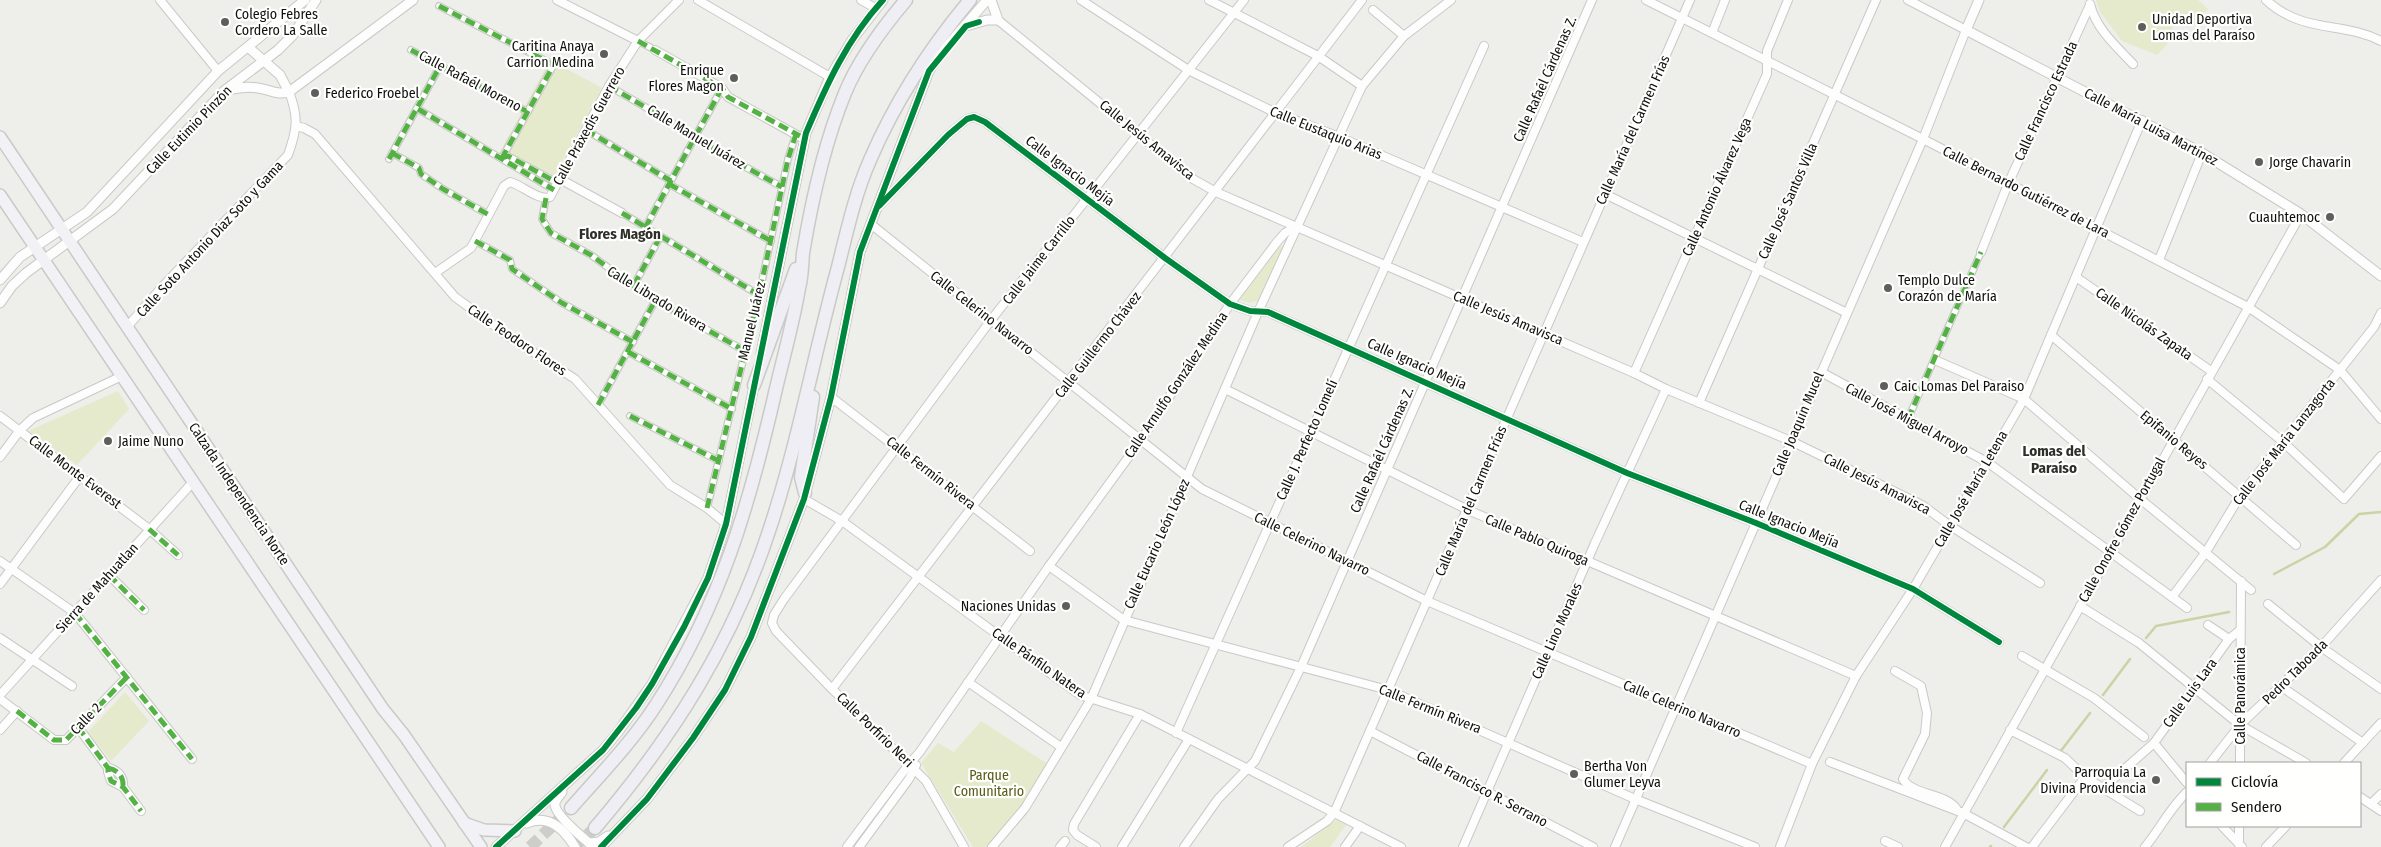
<svg xmlns="http://www.w3.org/2000/svg" width="2381" height="847" font-family="'Fira Sans Condensed',sans-serif">
  <style>
    .green { fill: #e6eacd }
    .lines { fill: none; stroke-linecap: round; stroke-linejoin: round }
    .stream { stroke: #cdd1a5; stroke-width: 2.5 }
    .trunk-tunnel { stroke: #cdcec9; stroke-width: 12; stroke-dasharray: 12 6; stroke-linecap: butt }
    .pedestrian-casing { stroke: #c9c9c6; stroke-width: 8 }
    .minor-casing { stroke: #c9c9c6; stroke-width: 10 }
    .tertiary-casing { stroke: #c9c9c6; stroke-width: 11 }
    .primary-casing { stroke: #c9cac8; stroke-width: 14 }
    .trunk-casing { stroke: #c9cac8; stroke-width: 15 }
    .pedestrian { stroke: #fcfdfc; stroke-width: 5.5 }
    .minor { stroke: #fcfdfc; stroke-width: 8 }
    .tertiary { stroke: #fcfdfc; stroke-width: 9 }
    .primary { stroke: #f2f2f6; stroke-width: 11 }
    .trunk { stroke: #eeeef4; stroke-width: 12 }
    .quiet { stroke: #54b144; stroke-width: 5; stroke-dasharray: 10 5; stroke-linecap: butt }
    .cycleway-casing { stroke: #fffffe; stroke-width: 9 }
    .cycleway { stroke: #00873e; stroke-width: 6 }
    .poi-dot { fill: #5e5e5b; stroke: #fffffe; stroke-width: 2 }
    .labels { text-anchor: middle; dominant-baseline: central; stroke-width: 4.5; stroke-linejoin: round; paint-order: stroke }
    .poi-label { font-size: 14px; fill: #10100e; stroke: #fffffe; text-anchor: start }
    .street-label { font-size: 14px; fill: #10100e; stroke: #fffffe }
    .park-label { font-size: 14px; fill: #585b17; stroke: #fffffe }
    .neighbourhood-label { font-size: 15px; font-weight: bold; fill: #2f2f2a; stroke: #fffffe }
  </style>
  <rect width="100%" height="100%" fill="#eeefea"/>
  <!-- green -->
  <g class="green">
    <polygon points="2096,0 2198,0 2208,9 2194,25 2187,27 2182,24 2172,26 2171,40 2157,55 2122,41 2100,12"/>
    <polygon points="550,60 602,88 548,187 496,159"/>
    <polygon points="1285,245 1260,300 1250,303 1239,300 1278,247"/>
    <polygon points="118,391 129,409 77,465 28,431"/>
    <polygon points="125,692 149,721 111,761 88,732"/>
    <polygon points="981,721 1054,768 1033,802 995,847 973,847 921,763 938,743 954,752"/>
    <polygon points="1337,819 1346,825 1330,847 1301,847"/>
  </g>
  <g class="lines">
    <!-- stream -->
    <g class="stream">
      <polyline points="2274,574 2325,547 2359,514 2381,512"/>
      <polyline points="2146,638 2156,626 2229,612"/>
      <polyline points="2103,695 2130,659"/>
      <polyline points="2060,752 2090,713"/>
      <polyline points="2004,827 2047,770"/>
      <polyline points="1990,847 1991,846"/>
    </g>
    <!-- trunk-tunnel -->
    <g class="trunk-tunnel">
      <polyline points="530,847 571,808"/>
      <polyline points="574,847 595,828"/>
    </g>
    <!-- pedestrian casing -->
    <g class="pedestrian-casing">
      <g id="pedestrian">
        <polyline points="439,6 552,64 552,68 502,158"/>
        <polyline points="638,41 655,50"/>
        <polyline points="411,50 528,112"/>
        <polyline points="609,86 695,136 700,142 782,187"/>
        <polyline points="418,109 554,190"/>
        <polyline points="586,130 671,181"/>
        <polyline points="392,153 419,168 421,174 443,189 489,215"/>
        <polyline points="502,157 508,156 558,183"/>
        <polyline points="389,159 440,66"/>
        <polyline points="669,184 771,241"/>
        <polyline points="546,198 542,219 551,233 591,255 647,296 745,351"/>
        <polyline points="622,213 759,295"/>
        <polyline points="645,228 722,88"/>
        <polyline points="475,241 510,260 512,269 562,303 633,342"/>
        <polyline points="634,285 660,237"/>
        <polyline points="628,352 732,409"/>
        <polyline points="598,405 655,301"/>
        <polyline points="630,416 719,461"/>
        <polyline points="1908,419 1981,252"/>
        <polyline points="707,508 759,295 788,159 796,134"/>
      </g>
    </g>
    <!-- minor casing -->
    <g class="minor-casing">
      <g id="minor">
        <polyline points="160,0 218,71"/>
        <polyline points="557,0 638,41"/>
        <polyline points="698,0 830,77"/>
        <polyline points="861,0 875,8"/>
        <polyline points="1081,0 1190,71 1274,112 1339,137 1583,242"/>
        <polyline points="1209,0 1318,56 1362,86"/>
        <polyline points="1646,0 1923,139 2248,307 2340,370 2381,419"/>
        <path d="M2266,0C2303,34 2342,21 2381,41"/>
        <path d="M2090,4C2096,29 2116,46 2133,64"/>
        <polyline points="1373,10 1404,36"/>
        <polyline points="998,20 1193,179 1216,192 1634,373 1666,389 1791,441 1922,505 1949,525 2040,583"/>
        <polyline points="1712,33 1725,0"/>
        <polyline points="655,50 722,88 728,97 804,139"/>
        <polyline points="296,126 304,128 315,134 455,297 511,338 575,379 670,485 707,508 726,524"/>
        <polyline points="560,179 622,213"/>
        <polyline points="1605,194 1847,313"/>
        <polyline points="879,206 948,135 967,119 974,117 985,122 1165,258 1230,304 1250,311 1268,312 1627,473 1756,523 1913,589 1999,642"/>
        <polyline points="872,225 1202,489 1427,601 1812,764"/>
        <polyline points="1981,252 2008,184 2090,5"/>
        <polyline points="2159,260 2202,153"/>
        <path d="M435,273L471,248L504,186L510,182C522,185 538,201 550,197L609,86L638,41L679,0"/>
        <polyline points="2076,277 2211,371"/>
        <path d="M127,327L162,287L288,155C297,130 299,117 289,92"/>
        <polyline points="2051,335 2296,545"/>
        <polyline points="1935,360 2024,399 2139,498 2251,590"/>
        <polyline points="1821,372 1987,462 2187,608"/>
        <polyline points="1634,373 1767,74 1767,51 1788,0"/>
        <polyline points="2207,379 2283,442 2344,499 2381,456"/>
        <polyline points="1225,389 1468,510 1856,676"/>
        <polyline points="831,397 1030,551"/>
        <polyline points="1699,403 1876,0"/>
        <polyline points="0,416 149,529 178,555"/>
        <polyline points="0,457 20,430 33,418 122,376"/>
        <polyline points="804,499 842,521 1080,695 1140,714 1401,847"/>
        <polyline points="0,561 75,613 192,759"/>
        <polyline points="1049,566 1124,620 1388,690 1635,799 1755,847"/>
        <polyline points="109,575 144,610"/>
        <polyline points="0,584 80,476"/>
        <polyline points="2172,597 2206,552 2240,496 2374,327 2381,313"/>
        <polyline points="2268,604 2321,647 2381,689"/>
        <polyline points="2080,606 2139,643 2240,725 2306,763"/>
        <polyline points="2208,625 2229,639"/>
        <polyline points="0,638 72,686"/>
        <polyline points="2022,656 2094,698 2144,737"/>
        <path d="M1895,671L1921,686L1927,713L1925,734L1903,779C1912,795 1944,793 1956,808"/>
        <polyline points="968,682 1061,747"/>
        <polyline points="2282,687 2363,743"/>
        <polyline points="832,689 1362,0"/>
        <polyline points="0,695 193,482"/>
        <polyline points="0,699 54,740 66,740 127,677"/>
        <polyline points="78,727 108,768 108,772 111,781 123,787 141,811"/>
        <polyline points="0,730 17,711"/>
        <polyline points="2010,730 2065,758 2085,777 2140,811"/>
        <polyline points="1370,731 1593,847"/>
        <polyline points="1176,733 1484,46"/>
        <polyline points="2154,743 2187,783"/>
        <polyline points="1830,762 1963,813 2026,847"/>
        <polyline points="2210,763 2240,725 2321,647 2381,580"/>
        <polyline points="2240,763 2241,581"/>
        <polyline points="2344,763 2381,723"/>
        <path d="M108,768C118,770 124,777 123,787"/>
        <polyline points="2103,788 2154,743 2229,639 2240,630"/>
        <polyline points="2360,797 2381,811"/>
        <polyline points="2371,804 2381,794"/>
        <polyline points="2222,826 2242,847"/>
        <polyline points="1885,841 1898,847"/>
        <polyline points="2239,844 2239,826"/>
        <polyline points="847,847 909,764 919,753 1049,566 1141,440 1230,304 1277,242 1285,233 1296,226"/>
        <polyline points="859,847 909,779 916,765"/>
        <polyline points="964,847 926,781 832,689 776,631 772,623 774,615 784,599 991,320 1244,0"/>
        <polyline points="992,847 1025,808 1091,699 1258,312 1362,86 1404,36 1451,0"/>
        <polyline points="1060,847 1065,841"/>
        <polyline points="1096,847 1077,835 1073,830 1074,824 1140,714"/>
        <polyline points="1122,847 1189,739"/>
        <polyline points="1184,847 1218,799 1255,761 1301,667 1592,0"/>
        <polyline points="1288,847 1327,821 1334,813 1690,0"/>
        <polyline points="1345,847 1360,826"/>
        <polyline points="1463,847 1595,543 1666,389"/>
        <polyline points="1615,847 1923,139 1966,30 1908,0"/>
        <polyline points="1780,847 1812,764 1856,676 1913,589 2024,399 2142,120"/>
        <polyline points="1945,847 2301,214"/>
        <polyline points="2032,847 2085,777"/>
        <path d="M2145,847C2160,829 2170,808 2187,792"/>
        <polyline points="2266,847 2286,826"/>
      </g>
    </g>
    <!-- tertiary casing -->
    <g class="tertiary-casing">
      <g id="tertiary">
        <polyline points="1979,0 1966,30 2202,153 2301,214 2381,276"/>
        <polyline points="966,26 987,20 998,20 991,0"/>
        <polyline points="248,47 280,75 289,92"/>
        <path d="M227,90C237,88 247,86 258,88C272,90 274,95 289,92L413,0"/>
        <polyline points="0,280 20,257 87,212 218,71 305,0"/>
        <polyline points="0,303 12,286 26,273 113,209 224,91 278,50 293,35 316,0"/>
        <polyline points="761,353 806,133 830,77 852,40 883,0"/>
        <path d="M562,792C560,795 556,799 555,803C553,813 582,837 589,843L599,842L608,836"/>
        <path d="M527,823C549,814 564,829 575,847"/>
        <polyline points="496,847 603,750 618,732 652,684 708,578 726,524 755,381"/>
        <polyline points="601,847 647,799 693,738 725,690 751,637 804,499 831,397 860,252 929,71 941,53 987,0"/>
      </g>
    </g>
    <!-- primary casing -->
    <g class="primary-casing">
      <g id="primary">
        <polyline points="0,137 383,709 404,735 481,847"/>
        <polyline points="0,195 439,847"/>
        <polyline points="464,823 484,830 515,831"/>
      </g>
    </g>
    <!-- trunk casing -->
    <g class="trunk-casing">
      <g id="trunk">
        <polyline points="754,385 796,269"/>
        <polyline points="805,493 801,477 813,397"/>
        <path d="M571,808C600,775 632,742 656,705C720,606 749,506 775,393C783,358 793,324 799,288C802,277 802,265 803,253C812,199 824,144 845,93C858,61 884,26 906,0"/>
        <path d="M595,828C672,738 732,644 769,531C798,444 814,354 838,267C847,231 855,194 870,160C895,102 929,49 970,0"/>
      </g>
    </g>
    <!-- pedestrian -->
    <use href="#pedestrian" class="pedestrian"/>
    <!-- minor -->
    <use href="#minor" class="minor"/>
    <!-- tertiary -->
    <use href="#tertiary" class="tertiary"/>
    <!-- primary -->
    <use href="#primary" class="primary"/>
    <!-- trunk -->
    <use href="#trunk" class="trunk"/>
    <!-- quiet -->
    <g class="quiet">
      <polyline points="439,6 552,64 552,68 502,158"/>
      <polyline points="638,41 722,88 728,97 800,136"/>
      <polyline points="411,50 528,112"/>
      <polyline points="609,86 695,136 700,142 782,187"/>
      <polyline points="418,109 554,190"/>
      <polyline points="586,130 671,181"/>
      <polyline points="392,153 419,168 421,174 443,189 489,215"/>
      <polyline points="502,158 508,156 558,183"/>
      <polyline points="389,159 440,66"/>
      <polyline points="669,184 771,241"/>
      <polyline points="546,198 542,219 551,233 591,255 647,296 745,351"/>
      <polyline points="622,213 759,295"/>
      <polyline points="645,228 722,88"/>
      <polyline points="475,241 510,260 512,269 562,303 633,342"/>
      <polyline points="634,285 660,237"/>
      <polyline points="628,352 732,409"/>
      <polyline points="598,405 655,301"/>
      <polyline points="630,416 719,461"/>
      <polyline points="1908,419 1981,252"/>
      <polyline points="707,508 759,295 788,159 796,134"/>
      <polyline points="149,529 178,555"/>
      <polyline points="109,575 144,610"/>
      <polyline points="75,613 192,759"/>
      <polyline points="17,711 54,740 66,740 127,677"/>
      <polyline points="78,727 108,768 108,772 111,781 123,787 141,811"/>
      <path d="M108,768C118,770 124,777 123,787"/>
    </g>
    <!-- cycleway casing -->
    <g class="cycleway-casing">
      <g id="cycleway">
        <polyline points="879,206 948,135 967,119 974,117 985,122 1165,258 1230,304 1250,311 1268,312 1627,473 1756,523 1913,589 1999,642"/>
        <path d="M496,847L603,750L636,708L652,684L684,627L708,578L726,524L806,133C826,86 847,39 883,0"/>
        <polyline points="601,847 647,799 693,738 725,690 751,637 804,499 831,397 860,252 929,71 966,26 979,22"/>
      </g>
    </g>
    <!-- cycleway -->
    <use href="#cycleway" class="cycleway"/>
  </g>
  <!-- markers -->
  <g class="poi-dot">
    <circle cx="225" cy="22" r="5"/>
    <circle cx="2142" cy="27" r="5"/>
    <circle cx="604" cy="54" r="5"/>
    <circle cx="734" cy="78" r="5"/>
    <circle cx="315" cy="93" r="5"/>
    <circle cx="2259" cy="162" r="5"/>
    <circle cx="2330" cy="217" r="5"/>
    <circle cx="1888" cy="288" r="5"/>
    <circle cx="1884" cy="386" r="5"/>
    <circle cx="108" cy="441" r="5"/>
    <circle cx="1066" cy="606" r="5"/>
    <circle cx="1574" cy="774" r="5"/>
    <circle cx="2156" cy="780" r="5"/>
  </g>
  <g class="labels">
    <!-- poi labels -->
    <g class="poi-label">
      <text x="235" y="14">Colegio Febres<tspan x="235" dy="16">Cordero La Salle</tspan></text>
      <text x="2152" y="19">Unidad Deportiva<tspan x="2152" dy="16">Lomas del Paraíso</tspan></text>
      <text x="594" y="46" text-anchor="end">Caritina Anaya<tspan x="594" dy="16">Carrion Medina</tspan></text>
      <text x="724" y="70" text-anchor="end">Enrique<tspan x="724" dy="16">Flores Magon</tspan></text>
      <text x="325" y="93">Federico Froebel</text>
      <text x="2269" y="162">Jorge Chavarin</text>
      <text x="2320" y="217" text-anchor="end">Cuauhtemoc</text>
      <text x="1898" y="280">Templo Dulce<tspan x="1898" dy="16">Corazón de María</tspan></text>
      <text x="1894" y="386">Caic Lomas Del Paraiso</text>
      <text x="118" y="441">Jaime Nuno</text>
      <text x="1056" y="606" text-anchor="end">Naciones Unidas</text>
      <text x="1584" y="766">Bertha Von<tspan x="1584" dy="16">Glumer Leyva</tspan></text>
      <text x="2146" y="772" text-anchor="end">Parroquia La<tspan x="2146" dy="16">Divina Providencia</tspan></text>
    </g>
    <!-- street labels -->
    <g class="street-label">
      <text transform="translate(1545 79) rotate(-66)">Calle Rafaél Cárdenas Z.</text>
      <text transform="translate(470 81) rotate(28)">Calle Rafaél Moreno</text>
      <text transform="translate(2046 101) rotate(-65)">Calle Francisco Estrada</text>
      <text transform="translate(589 126) rotate(-61)">Calle Práxedis Guerrero</text>
      <text transform="translate(2151 127) rotate(28)">Calle María Luisa Martínez</text>
      <text transform="translate(189 130) rotate(-46)">Calle Eutimio Pinzón</text>
      <text transform="translate(1633 130) rotate(-66)">Calle María del Carmen Frías</text>
      <text transform="translate(1326 133) rotate(22)">Calle Eustaquio Arias</text>
      <text transform="translate(696 137) rotate(31)">Calle Manuel Juárez</text>
      <text transform="translate(1147 140) rotate(39)">Calle Jesús Amavisca</text>
      <text transform="translate(1070 171) rotate(37)">Calle Ignacio Mejía</text>
      <text transform="translate(1717 187) rotate(-66)">Calle Antonio Álvarez Vega</text>
      <text transform="translate(2026 192) rotate(27)">Calle Bernardo Gutiérrez de Lara</text>
      <text transform="translate(1788 201) rotate(-66)">Calle José Santos Villa</text>
      <text transform="translate(210 239) rotate(-47)">Calle Soto Antonio Díaz Soto y Gama</text>
      <text transform="translate(1039 260) rotate(-52)">Calle Jaime Carrillo</text>
      <text transform="translate(657 299) rotate(31)">Calle Librado Rivera</text>
      <text transform="translate(982 313) rotate(38)">Calle Celerino Navarro</text>
      <text transform="translate(1508 318) rotate(23)">Calle Jesús Amavisca</text>
      <text transform="translate(752 321) rotate(-77)">Manuel Juárez</text>
      <text transform="translate(2144 324) rotate(35)">Calle Nicolás Zapata</text>
      <text transform="translate(517 340) rotate(34)">Calle Teodoro Flores</text>
      <text transform="translate(1098 345) rotate(-52)">Calle Guillermo Chávez</text>
      <text transform="translate(1417 364) rotate(24)">Calle Ignacio Mejía</text>
      <text transform="translate(1176 385) rotate(-56)">Calle Arnulfo González Medina</text>
      <text transform="translate(1907 419) rotate(28)">Calle José Miguel Arroyo</text>
      <text transform="translate(1798 424) rotate(-67)">Calle Joaquín Mucel</text>
      <text transform="translate(1307 440) rotate(-66)">Calle J. Perfecto Lomelí</text>
      <text transform="translate(2174 440) rotate(40)">Epifanio Reyes</text>
      <text transform="translate(2284 442) rotate(-52)">Calle José María Lanzagorta</text>
      <text transform="translate(1382 450) rotate(-66)">Calle Rafaél Cárdenas Z.</text>
      <text transform="translate(75 472) rotate(37)">Calle Monte Everest</text>
      <text transform="translate(931 473) rotate(38)">Calle Fermín Rivera</text>
      <text transform="translate(1877 484) rotate(27)">Calle Jesús Amavisca</text>
      <text transform="translate(1971 489) rotate(-60)">Calle José María Letena</text>
      <text transform="translate(239 494) rotate(56)">Calzada Independencia Norte</text>
      <text transform="translate(1471 501) rotate(-67)">Calle María del Carmen Frías</text>
      <text transform="translate(1789 524) rotate(22)">Calle Ignacio Mejía</text>
      <text transform="translate(2122 530) rotate(-61)">Calle Onofre Gómez Portugal</text>
      <text transform="translate(1537 540) rotate(23)">Calle Pablo Quiroga</text>
      <text transform="translate(1157 544) rotate(-66)">Calle Eucario León López</text>
      <text transform="translate(1312 544) rotate(26)">Calle Celerino Navarro</text>
      <text transform="translate(97 588) rotate(-48)">Sierra de Mahuatlan</text>
      <text transform="translate(1557 631) rotate(-66)">Calle Lino Morales</text>
      <text transform="translate(1039 663) rotate(35)">Calle Pánfilo Natera</text>
      <text transform="translate(2295 672) rotate(-45)">Pedro Taboada</text>
      <text transform="translate(2190 693) rotate(-54)">Calle Luis Lara</text>
      <text transform="translate(2240 696) rotate(-90)">Calle Panorámica</text>
      <text transform="translate(1430 709) rotate(22)">Calle Fermín Rivera</text>
      <text transform="translate(1682 709) rotate(23)">Calle Celerino Navarro</text>
      <text transform="translate(86 719) rotate(-46)">Calle 2</text>
      <text transform="translate(875 730) rotate(44)">Calle Porfirio Neri</text>
      <text transform="translate(1482 789) rotate(28)">Calle Francisco R. Serrano</text>
    </g>
    <!-- park labels -->
    <g class="park-label">
      <text x="989" y="775">Parque<tspan x="989" dy="16">Comunitario</tspan></text>
    </g>
    <!-- neighbourhood labels -->
    <g class="neighbourhood-label">
      <text x="620" y="234">Flores Magón</text>
      <text x="2054" y="451">Lomas del<tspan x="2054" dy="17">Paraíso</tspan></text>
    </g>
  </g>
  <!-- legend -->
  <rect x="2186" y="762" width="175" height="65" fill="#fffffe" stroke="#9f9f9e"/>
  <rect x="2196" y="778" width="25" height="8" fill="#00873e" stroke="#9f9f9e"/>
  <text x="2231" y="787" font-size="15" fill="#10100e">Ciclovía</text>
  <rect x="2196" y="803" width="25" height="8" fill="#54b144" stroke="#9f9f9e"/>
  <text x="2231" y="812" font-size="15" fill="#10100e">Sendero</text>
</svg>
